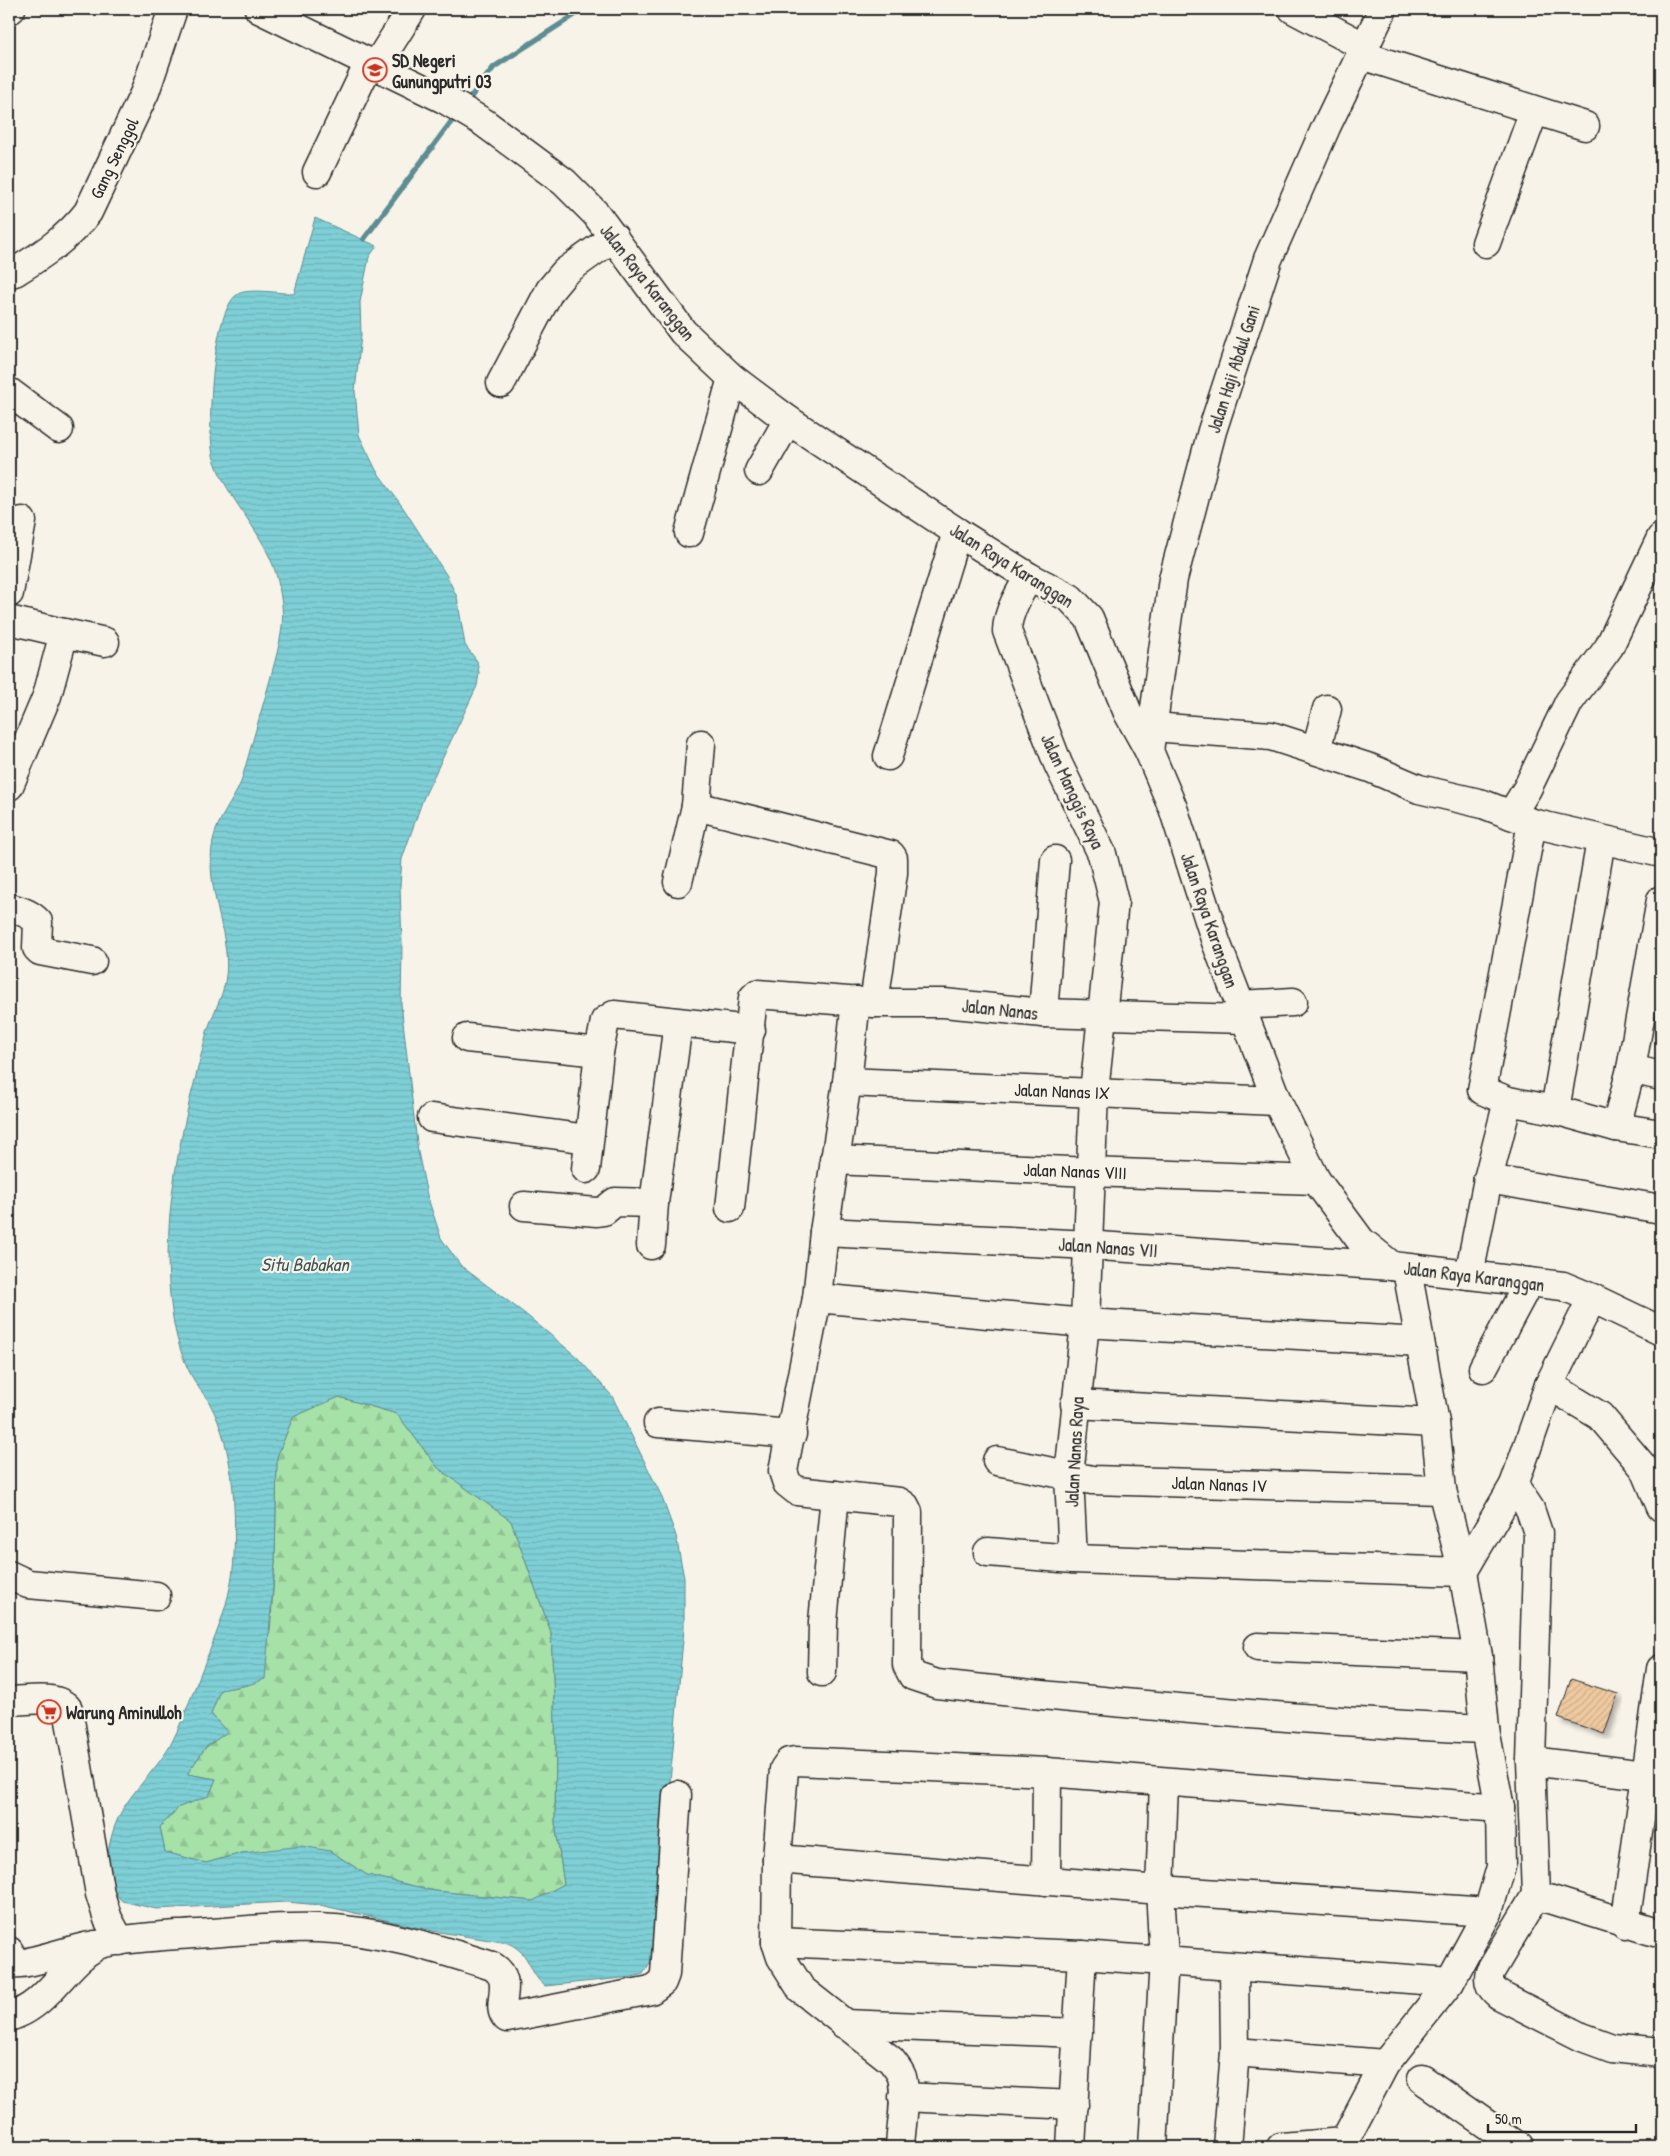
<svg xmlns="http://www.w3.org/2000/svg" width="1670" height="2156" font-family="'Patrick Hand',sans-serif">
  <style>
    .forest { fill: url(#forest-firs); stroke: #68866a }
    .water { fill: url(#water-rules); stroke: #5d8d92; fill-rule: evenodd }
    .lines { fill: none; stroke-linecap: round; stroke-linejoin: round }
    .stream { stroke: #5d8d92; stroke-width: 5.5 }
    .building { fill: url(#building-hatch); stroke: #2b2b2b; filter: url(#shadow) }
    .minor-casing { stroke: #2b2b2b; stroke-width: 31 }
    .minor { stroke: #f7f3e8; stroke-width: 28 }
    .labels { text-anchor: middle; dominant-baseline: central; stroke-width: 4.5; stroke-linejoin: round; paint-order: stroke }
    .poi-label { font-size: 18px; font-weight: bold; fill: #2b2b2b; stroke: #f7f3e8; text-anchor: start }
    .street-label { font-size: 18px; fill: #2b2b2b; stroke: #f7f3e8 }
    .water-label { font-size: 19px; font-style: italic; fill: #405456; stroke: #f7f3e8 }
  </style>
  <defs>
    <pattern id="forest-firs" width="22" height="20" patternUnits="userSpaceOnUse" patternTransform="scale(1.25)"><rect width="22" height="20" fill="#a6e2a8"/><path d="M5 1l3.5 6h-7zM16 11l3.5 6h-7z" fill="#8fc291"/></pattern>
    <pattern id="water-rules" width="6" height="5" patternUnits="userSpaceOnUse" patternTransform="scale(1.25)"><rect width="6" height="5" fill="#7ecfd6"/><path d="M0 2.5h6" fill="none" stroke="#6db2b8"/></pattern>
    <pattern id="building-hatch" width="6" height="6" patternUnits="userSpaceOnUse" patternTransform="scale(1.25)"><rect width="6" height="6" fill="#efc99f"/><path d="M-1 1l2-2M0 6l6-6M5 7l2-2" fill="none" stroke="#cdad89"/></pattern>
    <filter id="shadow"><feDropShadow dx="4.5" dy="4.5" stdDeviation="2.5" flood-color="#0004"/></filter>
  </defs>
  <rect width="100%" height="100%" fill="#f7f3e8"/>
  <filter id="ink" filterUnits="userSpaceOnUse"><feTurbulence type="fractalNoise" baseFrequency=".02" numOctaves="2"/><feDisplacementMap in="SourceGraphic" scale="10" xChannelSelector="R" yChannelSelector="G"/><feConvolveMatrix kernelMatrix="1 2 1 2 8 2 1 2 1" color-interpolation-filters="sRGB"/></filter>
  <g filter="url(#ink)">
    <!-- forest -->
    <polygon class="forest" points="339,1397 397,1414 438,1468 511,1521 551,1632 556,1744 555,1822 564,1884 533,1901 435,1891 367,1875 330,1851 242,1853 206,1863 165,1852 160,1827 179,1807 209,1795 216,1779 187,1774 206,1747 227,1732 211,1714 220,1690 248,1685 270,1632 275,1563 277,1457 293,1417"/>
    <!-- water -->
    <path class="water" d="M315,218L377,246L369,257L360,302L361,335L355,391L359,435L376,470L404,509L447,576L457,597L465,645L477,661L479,673L477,686L423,799L402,859L400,886L402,945L401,1004L418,1152L427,1195L441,1238L461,1266L524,1313L577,1357L612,1396L661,1495L676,1536L684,1578V1629L654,1956L643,1974L632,1977L545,1986C527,1972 533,1955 508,1943L433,1931L320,1905L286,1902L156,1909L122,1901C102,1881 106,1848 116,1823C126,1796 155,1772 170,1746C181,1725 189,1702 198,1680C214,1639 232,1601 234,1556C236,1507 234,1449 210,1404C207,1397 201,1392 197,1385C185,1367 178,1345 174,1324C160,1247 173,1170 191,1095C197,1074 201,1053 207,1032C212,1015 222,999 225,982C234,937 203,890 213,841C217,819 233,802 241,782C251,748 260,714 270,680C276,656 285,630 282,605C280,589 277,573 270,558C255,523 226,496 214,459C206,432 212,309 238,294C248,288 281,293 294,294ZM339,1397L397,1414L438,1468L511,1521L551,1632L556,1744L555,1822L564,1884L533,1901L435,1891L367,1875L330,1851L302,1846L242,1853L206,1863L165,1852L160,1827L179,1807L209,1796L216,1779L187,1774L206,1747L227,1732L211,1714L220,1690L248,1685L265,1679L275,1563L277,1457L293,1417Z"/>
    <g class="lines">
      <!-- stream -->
      <g class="stream">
        <polyline points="466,103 494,67 584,9"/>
        <polyline points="364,239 457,114"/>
      </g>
    </g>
    <!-- building -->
    <polygon class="building" points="1571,1679 1618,1694 1604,1734 1558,1718"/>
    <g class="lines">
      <!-- minor casing -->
      <g class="minor-casing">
        <g id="minor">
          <polyline points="9,9 11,9"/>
          <polyline points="259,9 444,99 483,122 564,182 596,214 683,332 732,378 788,420 957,532 1029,577 1070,598 1089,618 1128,713 1149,751 1173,808 1216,942 1277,1101 1316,1180 1361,1241 1392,1266 1563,1286 1592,1298 1661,1331"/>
          <polyline points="1293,9 1365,47"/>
          <polyline points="1361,55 1585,126"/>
          <polyline points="376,66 412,9"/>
          <polyline points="317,172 369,63"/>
          <polyline points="1486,243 1534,111"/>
          <path d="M9,273L15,272C42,255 68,238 88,212L145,92L173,9"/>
          <polyline points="501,383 550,290 565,272 614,237"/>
          <polyline points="9,392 59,429"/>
          <polyline points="759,471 788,420"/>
          <polyline points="689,533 732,378"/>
          <path d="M1029,577C1020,592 1007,613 1007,631L1058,764L1102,854L1114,902L1094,1092L1085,1323L1069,1476L1073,1559"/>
          <polyline points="9,593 22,521"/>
          <polyline points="9,620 64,633 47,696 9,786"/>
          <polyline points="64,633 105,642"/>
          <polyline points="1153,727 1271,736 1370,768 1419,789 1483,804 1532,823 1661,853"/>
          <polyline points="1316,750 1327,709"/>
          <polyline points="1149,751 1173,579 1212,431 1268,259 1326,127 1383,9"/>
          <polyline points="888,756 957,532"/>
          <polyline points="696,806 891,855 893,858 893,873 874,1003"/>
          <polyline points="1511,815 1527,789 1569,702 1609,647 1661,538"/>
          <polyline points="1532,823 1482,1090 1508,1101 1555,1110 1616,1127 1661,1134"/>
          <polyline points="678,882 696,806 701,744"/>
          <path d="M9,908C20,910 30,913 38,922L37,948L40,951L92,961"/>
          <path d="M856,1001L847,1082L824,1232L817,1298L783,1471L787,1483L797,1491L899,1502L905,1506L908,1512L907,1665L913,1676L937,1684C1120,1704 1302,1721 1485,1729"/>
          <polyline points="1239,1005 1293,1002"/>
          <polyline points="1043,1013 1055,860"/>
          <polyline points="467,1038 599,1052"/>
          <polyline points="1631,1069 1661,1076"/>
          <polyline points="847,1082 1277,1101"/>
          <polyline points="1555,1110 1601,840"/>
          <polyline points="432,1118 588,1139"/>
          <polyline points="1616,1127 1631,1069 1661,900"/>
          <polyline points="834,1160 1090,1172 1316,1180"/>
          <polyline points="586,1169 599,1052 605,1021 614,1015 751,1030"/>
          <polyline points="1488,1179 1661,1209"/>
          <polyline points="524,1206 597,1212 604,1211 615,1202 654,1203"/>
          <polyline points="730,1208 753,998 757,994 874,1003 944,1003 1043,1013 1244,1019"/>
          <polyline points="824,1232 1070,1244 1392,1266"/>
          <polyline points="651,1245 654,1203 678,1023"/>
          <polyline points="1469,1275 1488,1179 1508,1101"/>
          <polyline points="817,1298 1085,1323 1420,1342"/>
          <polyline points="1483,1368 1529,1282"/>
          <polyline points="1549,1385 1600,1416 1645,1469 1661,1507"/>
          <polyline points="1075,1404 1435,1423"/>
          <polyline points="658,1423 792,1434"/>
          <polyline points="997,1461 1092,1480 1442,1490"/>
          <polyline points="1514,1485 1530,1509 1538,1533 1531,1761"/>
          <polyline points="988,1552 1073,1559 1463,1572 1514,1485 1549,1385 1592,1298"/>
          <polyline points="9,1575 28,1584 156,1596"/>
          <polyline points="1258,1647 1478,1656"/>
          <polyline points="822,1672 823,1622 835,1495"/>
          <path d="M9,1701C26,1701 57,1694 68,1709L100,1894L108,1919L120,1941"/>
          <polyline points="777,1859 1160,1890 1488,1912"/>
          <polyline points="1046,1881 1047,1772"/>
          <path d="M1536,1895L1490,1972C1487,1983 1491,1988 1499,1995L1582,2037L1612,2048L1661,2053"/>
          <polyline points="1536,1895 1531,1761 1661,1777"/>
          <polyline points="1536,1895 1661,1934"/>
          <polyline points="1625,1925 1661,1669"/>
          <polyline points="776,1942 1082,1955 1450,1982"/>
          <path d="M9,1951L15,1963C24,1966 78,1947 96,1945"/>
          <path d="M9,2017C49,2005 63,1965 96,1946C106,1940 163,1936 178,1935C224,1933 272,1926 318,1928C377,1930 436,1948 492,1966C517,1981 493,2006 507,2018L651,1990L662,1982L665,1974L677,1795"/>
          <polyline points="844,2024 1078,2033"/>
          <polyline points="1235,2052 1385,2064"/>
          <polyline points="1422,2079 1519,2147"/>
          <polyline points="903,2097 1074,2105"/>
          <path d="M900,2147C901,2126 907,2098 902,2077C900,2071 895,2065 891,2060L801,1989L781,1957L776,1942L777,1859L784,1769L789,1762L795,1761L1047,1772L1500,1808"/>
          <polyline points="1071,2147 1082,1955"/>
          <polyline points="1153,2147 1164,1960 1160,1890 1164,1783"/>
          <polyline points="1227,2147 1235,2052 1234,1968"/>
          <polyline points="1281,2147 1344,2142 1385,2064 1450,1982 1488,1912 1501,1867 1500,1808 1485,1729 1478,1656 1463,1572 1442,1490 1435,1423 1407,1270"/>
        </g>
      </g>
      <!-- minor -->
      <use href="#minor" class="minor"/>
    </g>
  </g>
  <!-- icons -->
  <defs>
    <g id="school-ring" transform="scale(1.25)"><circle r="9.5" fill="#f7f3e8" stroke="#c8321e" stroke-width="1.5"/><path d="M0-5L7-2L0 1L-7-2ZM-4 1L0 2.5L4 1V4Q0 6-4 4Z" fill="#c8321e"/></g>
    <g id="supermarket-ring" transform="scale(1.25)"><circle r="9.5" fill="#f7f3e8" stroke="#c8321e" stroke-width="1.5"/><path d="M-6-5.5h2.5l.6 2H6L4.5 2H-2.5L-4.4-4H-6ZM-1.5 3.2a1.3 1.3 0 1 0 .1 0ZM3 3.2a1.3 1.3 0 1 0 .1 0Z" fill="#c8321e"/></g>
  </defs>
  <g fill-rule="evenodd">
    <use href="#school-ring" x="375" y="70"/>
    <use href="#supermarket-ring" x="49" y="1712"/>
  </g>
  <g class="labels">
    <!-- poi labels -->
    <g class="poi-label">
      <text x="392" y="60">SD Negeri<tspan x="392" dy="21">Gunungputri 03</tspan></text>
      <text x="66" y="1712">Warung Aminulloh</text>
    </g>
    <!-- street labels -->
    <g class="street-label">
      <text transform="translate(114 158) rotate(-64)">Gang Senggol</text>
      <text transform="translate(648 282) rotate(52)">Jalan Raya Karanggan</text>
      <text transform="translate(1233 369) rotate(-72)">Jalan Haji Abdul Gani</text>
      <text transform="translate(1012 565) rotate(32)">Jalan Raya Karanggan</text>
      <text transform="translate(1073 791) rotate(65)">Jalan Manggis Raya</text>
      <text transform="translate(1210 920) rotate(71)">Jalan Raya Karanggan</text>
      <text transform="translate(1000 1009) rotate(6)">Jalan Nanas</text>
      <text transform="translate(1062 1091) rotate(2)">Jalan Nanas IX</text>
      <text transform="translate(1075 1171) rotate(2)">Jalan Nanas VIII</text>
      <text transform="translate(1108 1247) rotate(4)">Jalan Nanas VII</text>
      <text transform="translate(1474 1276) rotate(7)">Jalan Raya Karanggan</text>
      <text transform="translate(1074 1452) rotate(-87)">Jalan Nanas Raya</text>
      <text transform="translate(1219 1484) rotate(2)">Jalan Nanas IV</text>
    </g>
    <!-- water labels -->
    <g class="water-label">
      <text x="305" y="1264">Situ Babakan</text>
    </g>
  </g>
  <!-- margin -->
  <rect width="1670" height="2156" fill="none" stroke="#f7f3e8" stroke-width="30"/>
  <rect x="15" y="15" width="1640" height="2126" fill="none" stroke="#2b2b2b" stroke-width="2" filter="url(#ink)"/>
  <!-- scale -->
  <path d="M1488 2124v8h148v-8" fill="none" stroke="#2b2b2b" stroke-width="2.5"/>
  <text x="1495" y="2124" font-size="15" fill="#2b2b2b" stroke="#f7f3e8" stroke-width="4" paint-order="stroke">50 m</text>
</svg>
